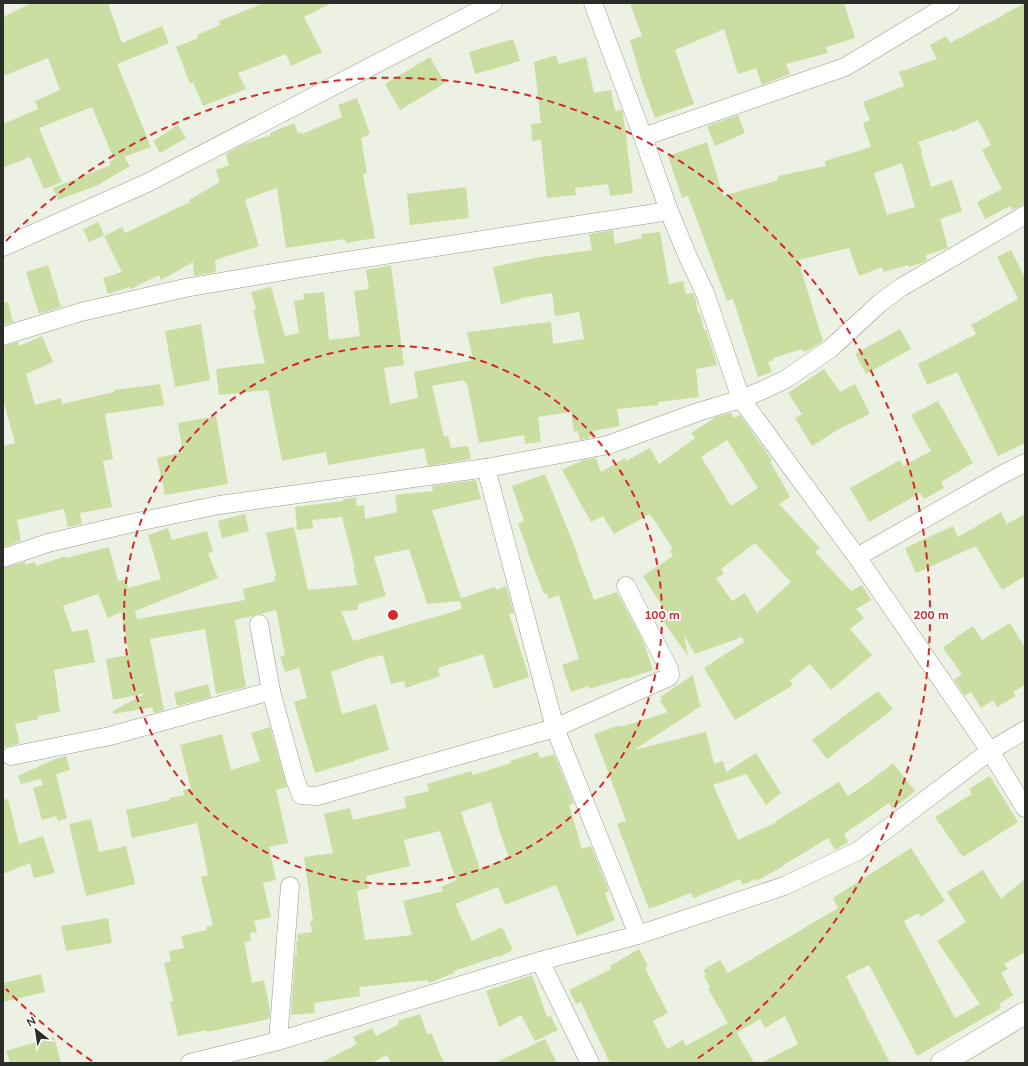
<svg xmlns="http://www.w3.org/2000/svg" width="1028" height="1066" font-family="Mulish,sans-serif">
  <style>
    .building { fill: #cadea2; fill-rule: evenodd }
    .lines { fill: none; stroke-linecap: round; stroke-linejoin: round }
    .minor-casing { stroke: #969b8e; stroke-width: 19 }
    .tertiary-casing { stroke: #969b8e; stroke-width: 23 }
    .minor { stroke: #fff; stroke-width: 18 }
    .tertiary { stroke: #fff; stroke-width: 22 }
    .ring { fill: none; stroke: #d62828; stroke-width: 2; stroke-dasharray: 7 5 }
    .centre { fill: #d62828; stroke: #fff; stroke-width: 2 }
    .ring-label { font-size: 12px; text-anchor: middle; font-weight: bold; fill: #d62828; stroke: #fff; stroke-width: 4; stroke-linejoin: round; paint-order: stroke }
  </style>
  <rect width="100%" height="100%" fill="#ecf1e3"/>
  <!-- building -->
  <g class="building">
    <polygon points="31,3 108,3 122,43 162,26 169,43 117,64 151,147 124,157 130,166 98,185 58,200 53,188 111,165 109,162 114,159 92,107 39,128 62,182 44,189 30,157 3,168 3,124 38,109 35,101 60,90 48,58 3,76 3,17"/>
    <polygon points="264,3 332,3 304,17 322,52 291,66 286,54 238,73 246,89 203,106 193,82 190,84 176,47 198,38 197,35 220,25 219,21"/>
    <polygon points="630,3 844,3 855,38 826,47 828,53 786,64 790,74 762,85 756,68 738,74 724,29 675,50 694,104 655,118 641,79 630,40 642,36"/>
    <path d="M1025,3V204L1012,210L1010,206L985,219L977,202L1002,189L982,150L991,145L978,120L952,132V130L918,142L922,152H921L931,187L952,180L962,211L940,219L948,248L926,255L927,260L922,263L909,267L908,265L884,272L882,267L859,276L849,248L798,260L823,341L809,350L804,352L802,349L773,358L774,360L768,362L772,372L758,377L733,299L727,301L688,196L682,198L668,156L707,142L723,196L778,180V176L826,166L825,161L871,147L863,123L870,120L863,102L904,86L899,72L937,59L930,45L946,36L950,43L1004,15V14ZM902,163L915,207L887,215L874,173Z"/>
    <polygon points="513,39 520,61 475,74 469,52"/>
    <polygon points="556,55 559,64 586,57 594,93 611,90 615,111 622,110 623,113 633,193 610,196 608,184 575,188 576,195 547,198 541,140 532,141 531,124 541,123 534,62"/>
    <polygon points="430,57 445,83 400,110 385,84"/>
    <polygon points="357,98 370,134 361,138 367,173 363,174 375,238 346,243 345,239 286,248 277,188 246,199 247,200 245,200 259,246 215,260 216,272 194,276 193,262 161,280 159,275 131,289 130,287 108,294 103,278 122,272 104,236 122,227 125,233 190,202 189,200 220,182 216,170 229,165 226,154 244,144 271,135 270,133 294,123 298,133 301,132 302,134 342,117 338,105"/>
    <polygon points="738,115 745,133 715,146 707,126"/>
    <polygon points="178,125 186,138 160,153 153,141"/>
    <polygon points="466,187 469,218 410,225 407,194"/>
    <polygon points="98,222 104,235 89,242 83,229"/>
    <polygon points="613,230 615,244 642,238 641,234 660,232 669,284 683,281 686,294 693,293 695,296 698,313 700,313 704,330 706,330 714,354 717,365 696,369 699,397 658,402 658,405 617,409 620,426 593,431 594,436 588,437 589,438 580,440 578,431 574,432 571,412 538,417 541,442 525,444 524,435 479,443 467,383 465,383 464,380 432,386 444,437 448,436 451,448 468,446 471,459 428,466 424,448 328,465 326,452 282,461 268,390 219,395 216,369 265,363 253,310 256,309 251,292 271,287 285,336 299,333 294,301 304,299 303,294 324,292 329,340 360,336 354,291 369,289 366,270 391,265 404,365 384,368 390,404 418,398 414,372 473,360 467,332 551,322 553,344 584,339 579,312 555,316 552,293 521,298 521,299 501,304 493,267 540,257 592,250 589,234"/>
    <polygon points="1011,250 1025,278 1025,443 998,456 957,372 927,385 918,364 976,334 971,325 1018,299 997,257"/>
    <polygon points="48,265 61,307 39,314 26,272"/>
    <polygon points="3,302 8,302 13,322 3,325"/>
    <polygon points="201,324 210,380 175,387 165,331"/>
    <polygon points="900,329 911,349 866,374 855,354"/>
    <polygon points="42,336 53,362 26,374 35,405 61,398 62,404 114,392 114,390 160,384 164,405 105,414 113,459 103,461 112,507 80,513 82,524 68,527 64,509 17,520 21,541 3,547 3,446 15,443 3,399 3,346 18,342 19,346"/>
    <polygon points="824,369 840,392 855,384 870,414 839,429 812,446 795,418 802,414 788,393"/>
    <polygon points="938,401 973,463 941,482 944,488 924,499 920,493 869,522 850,488 900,460 903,466 931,451 911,415"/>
    <path d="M731,413L734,418L740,415L772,460L770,461L790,497L779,504L820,548L815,552L851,591L862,585L871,600L856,609L864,618L850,629L872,655L831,690L810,664L790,680L793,685L735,720L704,668L744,642L742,637L695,654L684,635L688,656L663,621L669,617L643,576L673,556L670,550L673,549L650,514L614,534L603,516L591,522L562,470L583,460L596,458L601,472L625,458L626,461L650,448L659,464L695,438L691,433L716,417ZM727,440L758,488L731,506L701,457ZM755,543L791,582L757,613L745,593L732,601L716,578L724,574L721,569Z"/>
    <polygon points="216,416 228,484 165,495 157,458 183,452 178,423"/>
    <polygon points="545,474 578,555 577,555 594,600 617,592 643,641 653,670 626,679 625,678 589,689 588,686 571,692 562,665 579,659 559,595 549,599 546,593 544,594 527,550 528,550 518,524 524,521 512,486"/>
    <path d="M476,480L481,499L432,510L461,598L495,587L496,590L506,586L514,613L509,614L529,677L494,689L483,654L438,668L440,676L406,688L404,681L391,684L383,655L367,659L331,672L342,714L376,704L389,750L355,760V761L315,773L294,702L307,698L299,668L285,672L280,657L285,655L276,610L261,614H257L252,616L235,620L246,687L216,694L205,629L150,639L164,710L154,713L152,707L114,714L113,711L146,693L113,700L106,659L129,655L121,612L108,618L98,594L63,606L72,632L88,629L95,662L54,670L60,712L38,716V719L15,724L20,743L3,748V568L25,562V565L35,562L36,566L66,556V558L109,547L118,581L126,579L128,588L161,579L148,535L168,528L172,540L207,531L213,552L208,553L218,578L135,611L137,619L245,600L243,589L275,581L274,576H276L266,533L294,527L308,590L358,585L353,568H355L342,517L312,520L313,528L297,530L295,507L343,501L342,500L356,497L357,506L364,505L365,519L397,512L395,495L433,491L432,486ZM409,549L427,604L460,601L462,609L353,641L341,611L358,610V604L386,596L374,557Z"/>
    <polygon points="1001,512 1007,524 1025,514 1025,576 1002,590 976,546 916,573 905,548 953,526 958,537"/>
    <polygon points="245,514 249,531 222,538 218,521"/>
    <polygon points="1010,623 1025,648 1025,685 1013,692 1016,696 997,707 993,700 981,708 971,692 965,696 954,680 962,674 943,648 955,639 955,638 973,626 982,640"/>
    <polygon points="693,675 699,701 697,702 699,702 701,706 634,750 706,732 714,764 723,761 726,772 756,753 781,793 766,805 746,774 713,785 738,840 777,822 776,821 839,782 848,796 869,782 893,763 915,791 893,809 889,803 844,834 848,842 835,850 828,838 782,866 782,867 756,881 755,879 742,885 740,879 694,898 691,893 649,909 617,824 626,821 594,734 620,725 621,727 668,712 660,701 662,699 660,697"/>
    <polygon points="208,684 211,697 177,706 174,693"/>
    <polygon points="878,691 893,709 827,759 812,740"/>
    <polygon points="270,727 287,787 276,790 288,843 269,847 276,880 263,883 271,917 254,921 257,932 250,933 251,941 244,942 252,983 264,980 270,1009 269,1019 207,1032 206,1030 178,1036 170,1002 173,1001 164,963 171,961 169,951 184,948 181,936 207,930 206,927 213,925 201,877 208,875 197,823 132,838 126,810 170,800 169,798 184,795 183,790 191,789 180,745 222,734 231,770 260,761 251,733"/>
    <path d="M538,752L540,758L554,754L574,803L569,805L582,849L591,846L609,891L605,893L615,920L577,936L556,885L505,905L498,887L455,904L472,941L502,927L513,950L499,957L498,956L454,971V973L429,983L427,980L359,987L360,996L314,1003L315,1013L291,1015L295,954H297L296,942H298L297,934L312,932L310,922L313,921L304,857L333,853L324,814L350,808L353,820L406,808L404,797L429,791L427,784L471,771L473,775L511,763L510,761ZM491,802L501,835L509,857L480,869L461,812ZM440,831L456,880L441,887L443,891L403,901L412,935L365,940L357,891L369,888L366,876L410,866L404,840Z"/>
    <polygon points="66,756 70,770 56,774 67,818 58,821 56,816 42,820 33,788 43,785 41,779 21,784 18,776 55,759"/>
    <polygon points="990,776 1018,822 963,857 935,817 972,794 969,789"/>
    <polygon points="8,799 19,844 43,836 55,873 34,878 30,863 3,874 3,800"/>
    <polygon points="91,819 99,852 126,846 135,884 86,896 69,824"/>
    <polygon points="911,848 945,901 921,917 918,913 904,921 955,1018 980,1004 937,941 966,922 947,892 983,870 1001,899 1025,879 1025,952 1004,964 1008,969 1001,973 1013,995 999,1004 1001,1008 917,1056 869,965 846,976 890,1063 761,1063 798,1044 785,1016 765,1028 760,1019 737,1033 754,1063 610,1063 581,1002 576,1004 569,990 611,969 610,966 639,949 648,966 645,968 668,1013 653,1021 667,1049 683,1040 686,1046 728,1023 708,989 710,987 704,976 706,975 703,970 720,960 728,973 838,908 833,898"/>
    <polygon points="108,918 112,943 66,951 61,926"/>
    <polygon points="41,974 45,992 3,1002 3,983"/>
    <polygon points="532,975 547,1017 550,1015 558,1030 535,1041 521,1015 499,1027 486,991"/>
    <polygon points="420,1014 427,1034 431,1033 444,1063 391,1063 387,1055 371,1063 321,1063 357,1044 353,1037 372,1028 376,1036 399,1024 398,1021"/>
    <polygon points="54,1037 61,1063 10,1063 6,1051"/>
    <polygon points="545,1039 557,1063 495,1063"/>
  </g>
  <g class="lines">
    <!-- minor casing -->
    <g class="minor-casing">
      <g id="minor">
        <polyline points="593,3 643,137 669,211 688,257 705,293 741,399 857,557 990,751 1025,808"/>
        <polyline points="643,137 845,67 951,3"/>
        <polyline points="3,247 147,183 493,3"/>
        <polyline points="3,336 81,312 185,288 314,266 669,211"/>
        <polyline points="486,468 555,728 638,935"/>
        <polyline points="857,557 1003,474 1025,463"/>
        <polyline points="3,558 48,543 128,524 219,505 486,468 608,445 698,412 741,399 763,390 786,379 830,349 880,303 900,288 1025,215"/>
        <polyline points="259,624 271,691 295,779 301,795 317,796 555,728 669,677 670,675 669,669 626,586"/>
        <polyline points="11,756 110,736 271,691"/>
        <polyline points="540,961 590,1063"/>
        <polyline points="278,1041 290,886"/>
        <polyline points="190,1063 278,1041 540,961 638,935 784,886 858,851 990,751 1025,730"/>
      </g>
    </g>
    <!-- tertiary casing -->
    <g class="tertiary-casing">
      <polyline id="tertiary" points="942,1063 1025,1013"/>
    </g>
    <!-- minor -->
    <use href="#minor" class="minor"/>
    <!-- tertiary -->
    <use href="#tertiary" class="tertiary"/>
  </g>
  <!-- distance rings -->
  <g class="ring">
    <circle cx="393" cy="615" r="269"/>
    <path d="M92 1061A538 538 0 0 1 6 989M6 241A538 538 0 1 1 694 1061"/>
  </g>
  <circle cx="393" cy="615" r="6" class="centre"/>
  <g class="ring-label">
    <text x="662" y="619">100 m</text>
    <text x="931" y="619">200 m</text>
  </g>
  <!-- border -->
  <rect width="1028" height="1066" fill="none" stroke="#2b2d28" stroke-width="8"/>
  <!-- north arrow -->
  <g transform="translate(36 1030) rotate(330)" stroke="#ffffff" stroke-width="3" paint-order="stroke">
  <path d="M0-3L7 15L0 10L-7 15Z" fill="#2b2d28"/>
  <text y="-6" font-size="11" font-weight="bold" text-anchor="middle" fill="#2b2d28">N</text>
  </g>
</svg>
